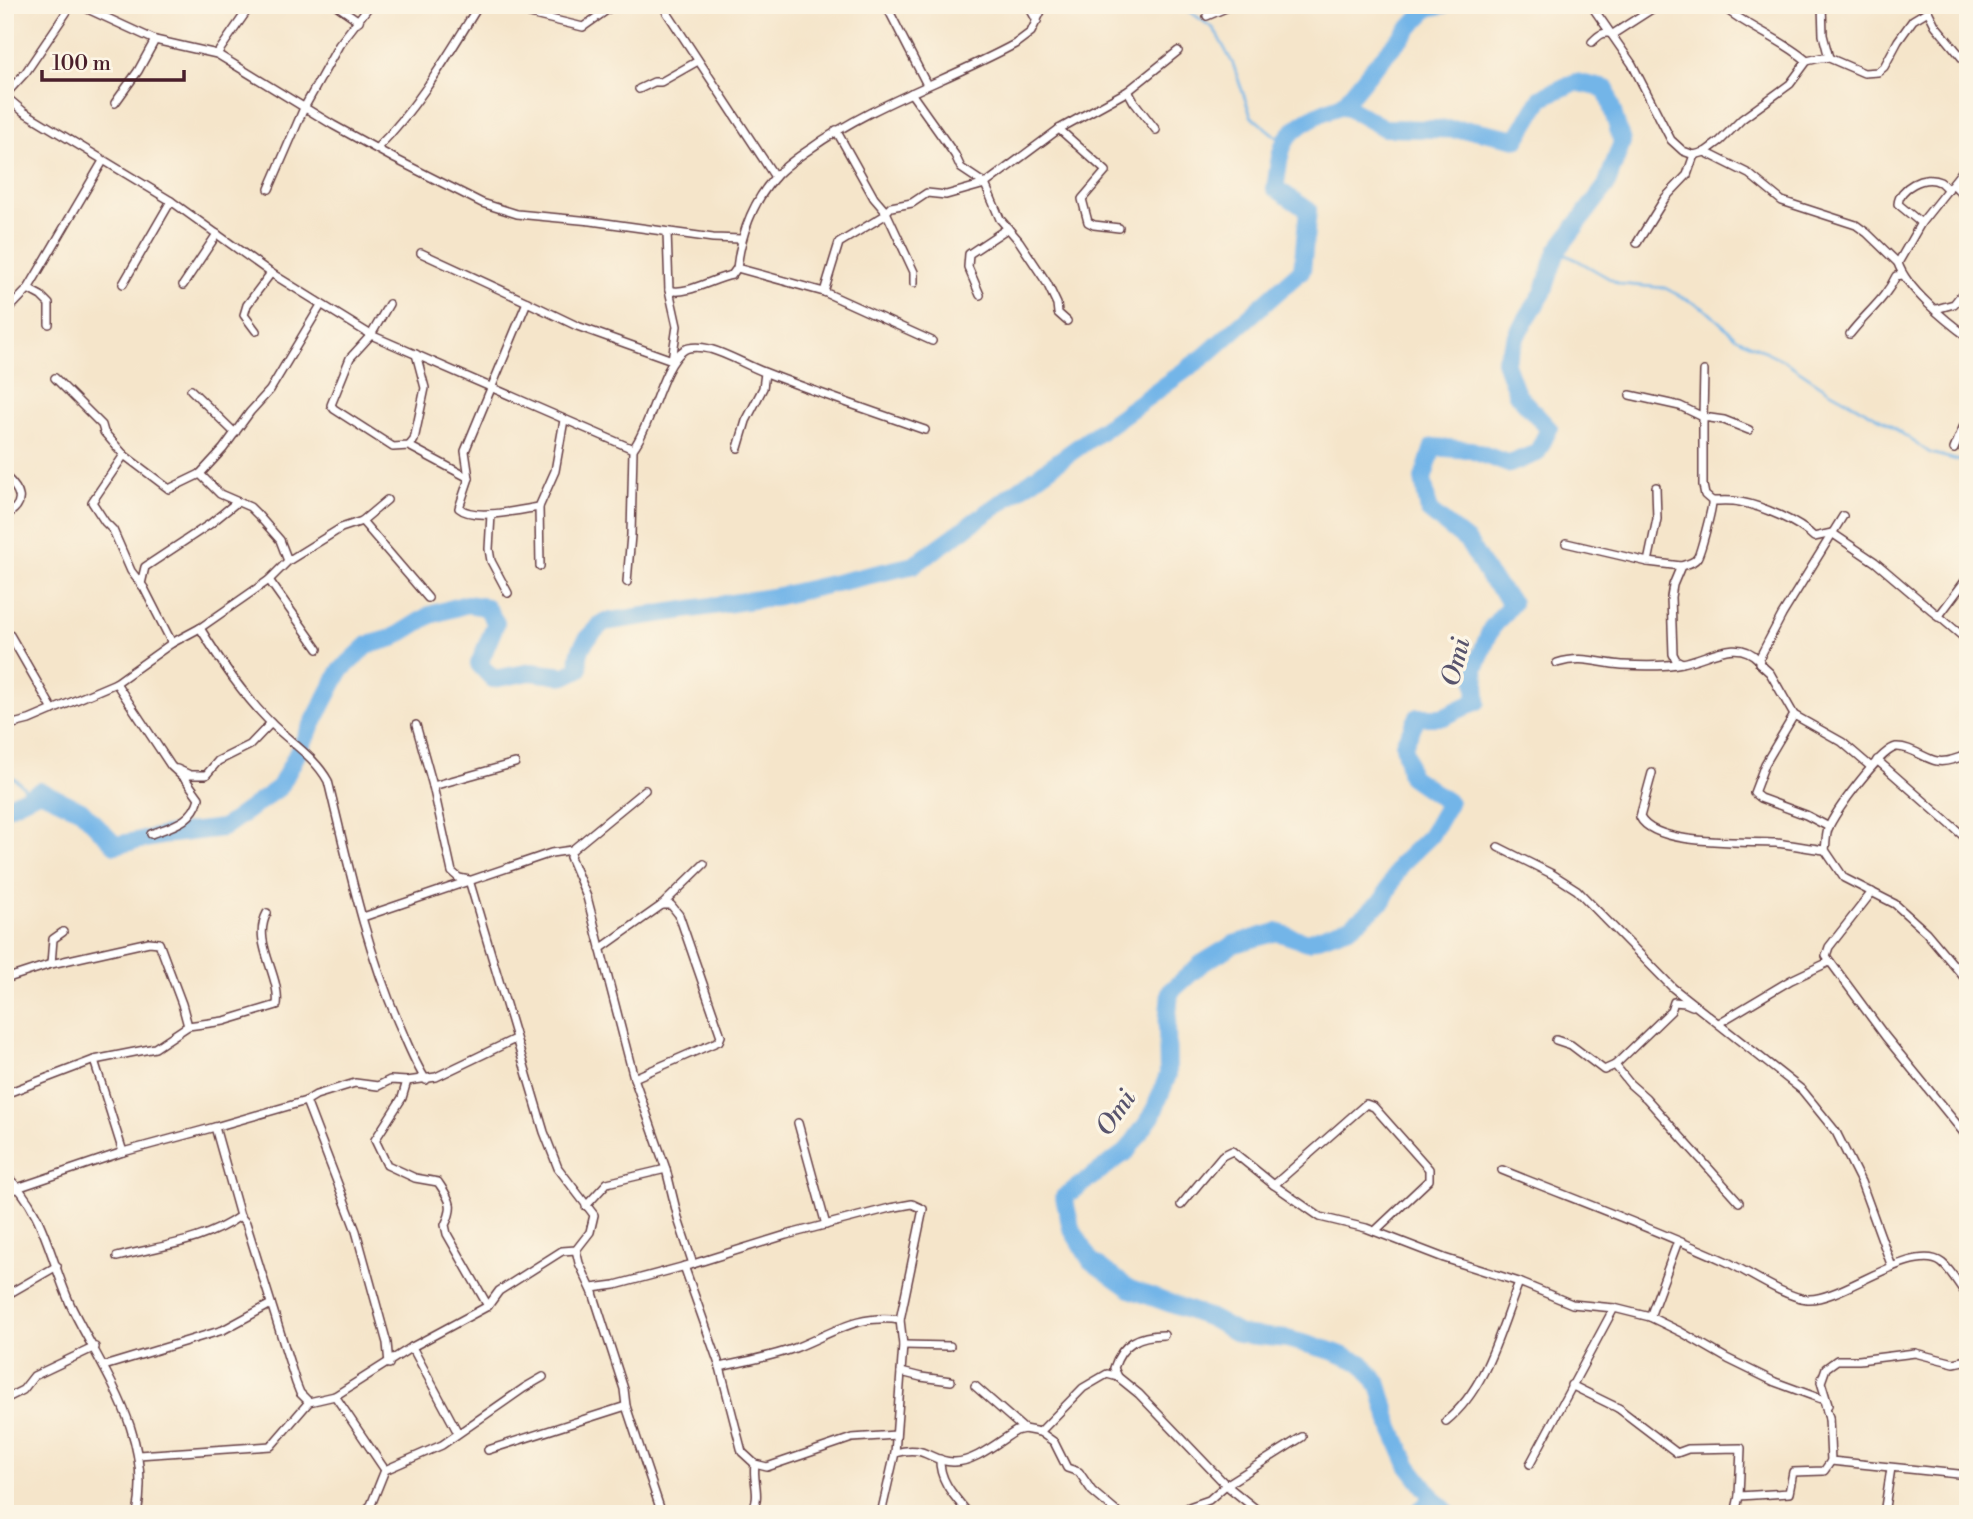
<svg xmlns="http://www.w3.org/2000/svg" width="1973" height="1519" font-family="'Libre Bodoni',serif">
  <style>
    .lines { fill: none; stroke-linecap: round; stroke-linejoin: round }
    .stream { stroke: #73b5e8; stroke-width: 2.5 }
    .river { stroke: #73b5e8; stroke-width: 18 }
    .street-casing { stroke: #643d43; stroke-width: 10 }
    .street { stroke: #fff; stroke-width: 7 }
    .labels { text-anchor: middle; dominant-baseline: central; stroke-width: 7; stroke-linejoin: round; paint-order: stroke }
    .water-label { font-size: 26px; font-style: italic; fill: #58546d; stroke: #fcf5e5 }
  </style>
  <rect width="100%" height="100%" fill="#fcf5e5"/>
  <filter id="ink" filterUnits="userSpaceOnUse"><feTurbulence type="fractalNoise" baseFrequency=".0143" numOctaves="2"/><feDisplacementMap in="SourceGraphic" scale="14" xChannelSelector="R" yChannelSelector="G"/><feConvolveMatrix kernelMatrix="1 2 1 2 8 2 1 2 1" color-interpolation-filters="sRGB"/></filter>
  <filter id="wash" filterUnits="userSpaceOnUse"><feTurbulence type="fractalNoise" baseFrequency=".00686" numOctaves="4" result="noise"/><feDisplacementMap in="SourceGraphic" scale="28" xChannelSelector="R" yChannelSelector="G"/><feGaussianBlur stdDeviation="1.57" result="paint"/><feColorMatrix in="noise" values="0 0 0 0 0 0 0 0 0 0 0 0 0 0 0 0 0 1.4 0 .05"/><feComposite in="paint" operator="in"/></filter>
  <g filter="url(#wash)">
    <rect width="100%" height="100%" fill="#f5e5ca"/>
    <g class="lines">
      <!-- stream -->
      <g class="stream">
        <polyline points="1181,5 1214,29 1233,64 1251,116 1284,143"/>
        <polyline points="1557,251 1577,260 1619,284 1665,288 1705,309 1736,337 1783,360 1828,390 1884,421 1930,453 1968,463"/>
        <polyline points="5,770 24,787 27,798"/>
      </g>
      <!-- river -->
      <g class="river">
        <polyline points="1443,5 1428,8 1373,68 1343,105 1384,128 1474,130 1517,139 1542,97 1576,82 1606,89 1622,142 1606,186 1557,251 1543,293 1520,329 1505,361 1517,394 1549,429 1537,453 1509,464 1471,450 1433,447 1423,479 1429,511 1468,542 1489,577 1512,603 1491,629 1475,669 1477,701 1443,717 1418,717 1404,744 1410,776 1449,803 1430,836 1401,864 1383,900 1352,926 1307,942 1277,932 1234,944 1201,964 1170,992 1167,1026 1168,1075 1152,1116 1127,1151 1064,1197 1071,1228 1091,1261 1130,1289 1210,1318 1239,1334 1287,1339 1329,1350 1362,1363 1379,1385 1391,1426 1408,1465 1434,1499 1449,1514"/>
        <path d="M5,808L40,791L81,810L115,845L172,834L223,828L280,787L340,671L368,645L393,638L430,615L467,604L486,607L496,623L479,664L493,679L531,672L565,676L579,669C576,647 588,636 604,622L779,596L914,565L1205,356L1302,270L1308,210L1275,188C1278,175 1278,156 1284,144C1293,124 1324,111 1343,105"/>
        <polyline points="1415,1514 1434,1499"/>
      </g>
    </g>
  </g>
  <g filter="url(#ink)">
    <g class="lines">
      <!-- street casing -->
      <g class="street-casing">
        <g id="street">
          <polyline points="79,5 155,40 217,54 333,125 395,159 482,203 517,214 591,221 713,238 741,239"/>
          <polyline points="336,5 359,21"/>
          <polyline points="516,5 530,14 583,27 614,5"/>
          <polyline points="662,5 775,177"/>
          <polyline points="886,5 927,85"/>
          <polyline points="1028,5 1037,21"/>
          <polyline points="1591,5 1632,64 1671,140 1683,151 1694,155 1705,152 1720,141 1742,119 1790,84 1807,61 1820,58 1829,58 1864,73 1878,72 1884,67 1898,41 1913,20 1928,11 1928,5"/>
          <path d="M1721,5C1748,28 1781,38 1807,61"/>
          <polyline points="1822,5 1823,35 1829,58"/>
          <polyline points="1927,9 1935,25 1968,65"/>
          <polyline points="1207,16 1233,5"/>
          <path d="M1592,42C1599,35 1603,31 1613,34L1658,5"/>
          <polyline points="217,54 251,5"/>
          <polyline points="639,89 654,82 661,82 698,61"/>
          <polyline points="1128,91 1134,102 1156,130"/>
          <polyline points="911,93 955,155 961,168 985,184 1000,219 1019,241 1047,283 1057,304 1058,313 1067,321"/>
          <polyline points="5,95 26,72 70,7 74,5"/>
          <polyline points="5,96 24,112 171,201 271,273 371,335 633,449"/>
          <polyline points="115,103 138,71 155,40"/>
          <polyline points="1059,129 1106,171 1082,199 1088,222 1094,225 1119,228"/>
          <polyline points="836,130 874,198 886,212 891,207 912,203 927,193 946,195 985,184 1059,129 1128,91 1178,51"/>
          <path d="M377,148C418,107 448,55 479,5"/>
          <polyline points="1705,152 1749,174 1782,201 1856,225 1867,233 1898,263"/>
          <path d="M1968,164L1921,223L1898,263C1906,288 1946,321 1968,337"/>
          <polyline points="1953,184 1968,200"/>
          <polyline points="269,189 304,108 339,45 370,5"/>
          <path d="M1921,223L1898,204C1899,188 1924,174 1940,182C1942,183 1946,188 1948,190"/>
          <polyline points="667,232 669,290"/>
          <polyline points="1637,243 1665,198 1687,175 1694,155"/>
          <polyline points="421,253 527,302"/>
          <polyline points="123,284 171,201"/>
          <polyline points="183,285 217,234"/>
          <polyline points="28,289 41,296 49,304 49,324"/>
          <polyline points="824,292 839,243 887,214 914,272 914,283"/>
          <polyline points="980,295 968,267 969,254 1008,228"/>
          <polyline points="389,304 371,335 350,358 331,405 334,409 393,447 409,446 414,440 425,388 416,354"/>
          <polyline points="1936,309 1954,304 1968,286"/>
          <polyline points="5,313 28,289 103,161"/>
          <polyline points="256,331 244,315 247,305 271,273"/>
          <path d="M1850,334C1866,313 1885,300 1896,276L1902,275"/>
          <path d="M932,341L824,292L737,268C741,235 753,201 776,176C786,165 798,157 810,149C872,104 947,81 1015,44L1031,32L1044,5"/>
          <polyline points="55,378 102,425 104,432 124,455"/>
          <polyline points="191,390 235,433"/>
          <polyline points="1630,395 1680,406 1703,417 1704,371"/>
          <path d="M564,420L555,471L539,507C519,510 474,521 459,508L469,478L465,451L527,302L577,326L672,360L677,326L669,290C686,296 714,278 732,275L737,268"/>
          <polyline points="409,446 469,478"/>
          <polyline points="738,448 746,421 763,388 765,373"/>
          <polyline points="1954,449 1968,416"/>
          <polyline points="200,474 220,494 250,507 258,515 280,540 288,561"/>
          <path d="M5,476C21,491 27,503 5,516"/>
          <path d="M1712,501C1721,501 1731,500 1740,502C1762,506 1799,522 1814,537L1832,533L1875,562L1968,641"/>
          <polyline points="539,507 540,566"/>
          <polyline points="491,514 489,549 491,561 508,593"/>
          <polyline points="1843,516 1782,615 1761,655 1759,663 1770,673 1794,715 1842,742 1871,767"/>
          <polyline points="362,521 428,598"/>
          <polyline points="1566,543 1648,562 1681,566"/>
          <polyline points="1648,562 1657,519 1656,487"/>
          <polyline points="269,580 318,649"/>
          <path d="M627,582L631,535L633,449C652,424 662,364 684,350C690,346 702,347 710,349C728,354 746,365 764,372C817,393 872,411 925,430"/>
          <polyline points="141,584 145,567 210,524 237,502"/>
          <polyline points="1938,617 1968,577"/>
          <path d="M200,628C221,662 243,695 271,723C291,743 314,756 328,781C348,863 365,945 398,1022C407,1042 414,1062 426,1080"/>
          <polyline points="10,635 53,710"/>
          <polyline points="172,643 144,588 131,571 113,530 105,522 92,502 124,455 169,489 200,474 223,449 250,412 270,390 321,305"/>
          <path d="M1557,663C1583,655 1596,663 1622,665C1640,666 1664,667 1682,663C1707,659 1737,636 1759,660"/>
          <path d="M1682,663L1676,660L1673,654L1671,597L1673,585L1681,566C1687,564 1694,563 1697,558C1700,555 1713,506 1712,501L1705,495L1703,485V417L1724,420L1749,430"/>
          <path d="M116,683L171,766L186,780L199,798C193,822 172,826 151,834"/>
          <polyline points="1794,715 1765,764 1754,793 1760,798 1806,815 1829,827"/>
          <polyline points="5,726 29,720 116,683 172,643 200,628 269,580 288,561 341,528 362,521 387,500"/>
          <path d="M1968,754C1959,758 1947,763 1937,761C1925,759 1910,746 1896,747C1880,750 1834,813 1828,829C1826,835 1826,843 1825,850L1844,878L1895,904L1926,932L1968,982"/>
          <polyline points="1877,760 1968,840"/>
          <polyline points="177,769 190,775 206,775 218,761 250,745 271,723"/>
          <path d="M1652,773L1640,817C1655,847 1745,841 1776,843C1792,845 1809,848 1825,850"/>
          <polyline points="433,786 515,763"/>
          <polyline points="645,790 572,850 570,857 587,897 634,1078 666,1169 679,1222 693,1264"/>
          <polyline points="1498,847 1552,874 1577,890 1673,988 1802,1090 1836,1132 1861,1182 1892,1267"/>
          <polyline points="1872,892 1829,947 1826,956 1885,1036 1968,1138"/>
          <polyline points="662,905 704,864"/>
          <polyline points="363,917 551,853 572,850"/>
          <polyline points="600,949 662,905 671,905 679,915 721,1036 719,1041 634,1078"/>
          <polyline points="51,964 53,939 63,932"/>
          <polyline points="5,979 51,964 149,942 159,943 182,1004 188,1026"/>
          <polyline points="1719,1023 1791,980 1829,962"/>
          <polyline points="1556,1040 1571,1045 1604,1070 1615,1065 1630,1084 1646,1098 1739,1202"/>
          <polyline points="1615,1065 1671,1011 1674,1002 1685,1003 1692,1006"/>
          <path d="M407,1081L402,1098L375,1140L387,1165L415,1178L438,1182C450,1200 455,1205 445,1225L447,1234L488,1306"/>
          <path d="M5,1094L94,1060L155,1048L188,1026L224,1021L277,1005C281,975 251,942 267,913"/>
          <polyline points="306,1101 356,1231 387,1343 389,1364"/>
          <polyline points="798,1123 826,1225"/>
          <polyline points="123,1152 215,1127"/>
          <path d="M1502,1170C1576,1200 1652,1228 1725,1261C1747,1271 1784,1297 1807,1299C1840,1302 1913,1241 1942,1263C1952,1271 1960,1287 1968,1297"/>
          <path d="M5,1175C44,1207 51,1264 72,1308C104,1373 153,1436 137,1514"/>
          <polyline points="1274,1185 1366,1104 1374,1107 1429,1169 1429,1180 1375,1231"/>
          <polyline points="5,1194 20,1187 123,1152 94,1060"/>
          <polyline points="1181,1205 1222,1156 1232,1151 1274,1185 1320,1217 1366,1228 1444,1258 1519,1282 1572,1304 1614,1308 1650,1317 1681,1332 1728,1359 1775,1382 1824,1400 1829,1419"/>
          <polyline points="586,1206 607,1183 666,1169"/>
          <polyline points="576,1250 579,1263 593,1293 624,1389 626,1406 662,1514"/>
          <path d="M117,1257C159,1246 204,1242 240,1216"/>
          <polyline points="684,1266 720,1367 742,1452 755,1464 767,1467 852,1438 896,1435"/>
          <polyline points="593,1293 592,1288 615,1285 693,1264 786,1235 890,1208 912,1204 923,1209 900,1320 903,1345 895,1453 881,1514"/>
          <polyline points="5,1296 57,1266"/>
          <polyline points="1650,1317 1678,1241"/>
          <polyline points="903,1345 950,1346"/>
          <polyline points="412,1347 458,1433"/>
          <polyline points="104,1366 223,1330 271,1304"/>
          <path d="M720,1367C745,1361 771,1357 795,1348C831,1334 859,1313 900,1320"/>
          <polyline points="901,1372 921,1377 951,1381"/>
          <polyline points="1118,1377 1139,1394 1226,1485 1262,1514"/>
          <polyline points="1571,1385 1620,1409"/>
          <polyline points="975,1386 1024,1429"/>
          <polyline points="335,1396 385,1470"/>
          <polyline points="5,1399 23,1390 34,1376 95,1347"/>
          <polyline points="309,1402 300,1393 296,1383 246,1223 240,1216 215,1127 306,1101 316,1095 355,1083 378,1086 390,1080 407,1081 436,1077 515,1039"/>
          <polyline points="1828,1405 1821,1382 1826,1368 1837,1360 1859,1360 1915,1353 1954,1363 1968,1360"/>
          <polyline points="1618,1408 1677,1453 1688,1449 1741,1448 1739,1496 1735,1514"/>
          <polyline points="1829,1417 1831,1461 1968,1475"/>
          <path d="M1446,1421C1487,1388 1500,1330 1519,1282"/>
          <polyline points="1040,1432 1054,1442 1067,1468 1079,1472 1092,1491 1119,1514"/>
          <polyline points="488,1450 626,1406"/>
          <path d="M895,1453C926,1444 928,1461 953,1462C974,1463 998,1442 1016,1431L1024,1429L1040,1432L1083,1388L1107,1374L1118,1377L1114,1368C1122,1343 1139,1335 1164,1335"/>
          <polyline points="138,1455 271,1446 309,1402 335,1396 412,1347 488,1306 499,1291 562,1251 576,1250 590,1232 594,1215 558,1168 544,1132 469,880 459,878 452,872 433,786 416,725"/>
          <path d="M940,1459C939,1481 955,1497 969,1514"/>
          <polyline points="1530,1464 1614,1308"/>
          <polyline points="1739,1496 1789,1493 1793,1472 1824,1471 1831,1461"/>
          <polyline points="362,1514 371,1505 385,1470 442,1445 524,1388 543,1377"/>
          <polyline points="623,1514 631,1511 661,1512"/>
          <path d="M750,1514C763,1496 752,1484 755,1464"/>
          <polyline points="1178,1514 1189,1507 1209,1500 1226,1485 1302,1437"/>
          <polyline points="1884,1514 1891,1468"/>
        </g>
      </g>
      <!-- street -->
      <use href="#street" class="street"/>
    </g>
  </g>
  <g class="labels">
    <!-- water labels -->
    <g class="water-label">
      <text transform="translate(1456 662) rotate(-76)">Omi</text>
      <text transform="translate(1116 1113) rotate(-55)">Omi</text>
    </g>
  </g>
  <!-- margin -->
  <rect width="1973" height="1519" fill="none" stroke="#fcf5e5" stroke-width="28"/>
  <!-- scale -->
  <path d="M42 70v10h142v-10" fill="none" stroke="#4a1f2b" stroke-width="3.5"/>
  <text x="52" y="70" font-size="21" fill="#4a1f2b" stroke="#fcf5e5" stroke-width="5" paint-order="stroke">100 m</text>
</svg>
